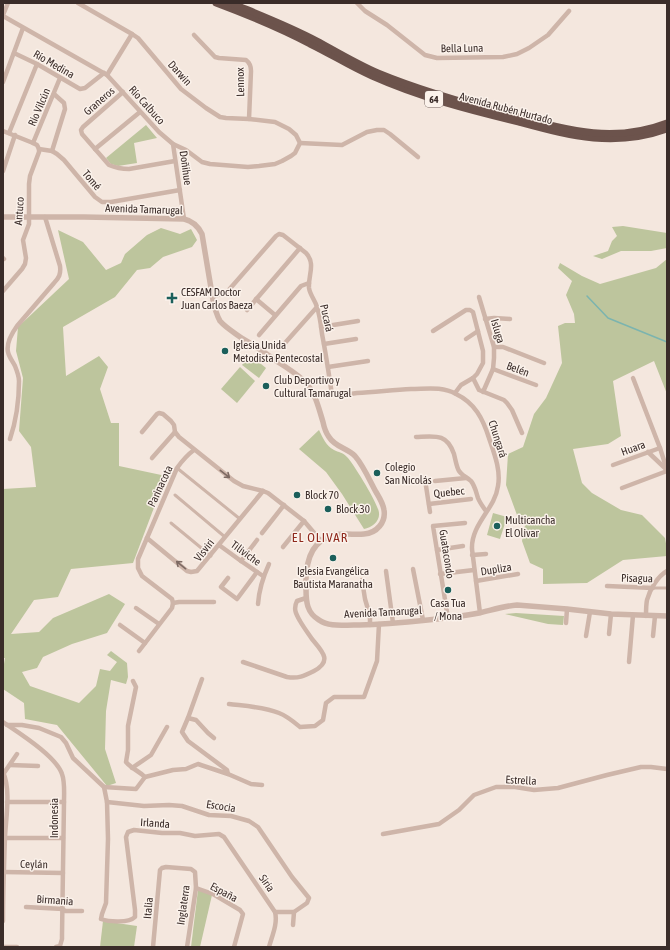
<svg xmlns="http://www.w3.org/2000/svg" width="670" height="950" font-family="'Asap Condensed',sans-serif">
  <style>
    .green { fill: #bdc59d }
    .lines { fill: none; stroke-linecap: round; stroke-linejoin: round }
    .stream { stroke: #7bb4af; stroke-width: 1.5 }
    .pedestrian { stroke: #ceb5a9; stroke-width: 3 }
    .minor { stroke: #ceb5a9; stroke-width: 4.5 }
    .tertiary { stroke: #ceb5a9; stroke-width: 5.5 }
    .trunk { stroke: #6c534c; stroke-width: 7 }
    .oneway { stroke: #7d6a63 }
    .poi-dot { fill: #1b5f5b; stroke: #fbf2eb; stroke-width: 1.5 }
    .labels { text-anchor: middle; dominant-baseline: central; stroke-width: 3; stroke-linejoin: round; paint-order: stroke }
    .shield { fill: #fbf2eb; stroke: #746763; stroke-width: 1 }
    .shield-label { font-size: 10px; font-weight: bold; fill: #3a2c29 }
    .street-label { font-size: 11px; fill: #3a2c29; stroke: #fbf2eb }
    .poi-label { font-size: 11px; fill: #3a2c29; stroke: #fbf2eb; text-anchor: start }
    .quarter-label { font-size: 13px; letter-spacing: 1px; fill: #8f291c; stroke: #fbf2eb }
  </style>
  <rect width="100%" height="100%" fill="#f4e7de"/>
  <!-- green -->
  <g class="green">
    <polygon points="146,125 157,138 134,143 137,163 118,166 111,164 106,158"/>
    <polygon points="623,226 667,233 667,248 651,251 621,251 602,259 593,256 608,251 612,241 617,236 612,227"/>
    <polygon points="161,228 180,234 191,229 197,240 192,247 163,257 150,268 137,270 115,297 63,327 66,376 99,356 108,367 100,389 111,423 119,423 119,466 166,476 133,563 71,569 58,597 34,600 11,634 39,632 53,618 109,594 125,604 107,633 72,644 43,657 37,668 22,672 30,686 79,703 96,686 100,669 110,671 117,662 107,655 111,651 127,663 128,677 126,684 111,680 106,711 105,749 116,783 107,786 57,725 25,719 24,703 3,689 3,670 5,658 3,658 3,489 36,487 31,447 19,431 23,378 16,351 18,327 69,279 58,230 83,242 106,270 121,263 125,254 147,235"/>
    <polygon points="667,259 667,394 654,361 613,381 621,436 608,444 573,449 582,483 592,493 621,510 642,515 665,538 667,549 667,556 623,560 587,583 543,584 543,569 530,563 522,541 525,525 517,515 506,485 508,454 523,447 534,414 546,398 562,363 558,326 565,323 575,323 574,314 566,295 572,281 558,268 560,263 582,276 600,284 656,268"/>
    <polygon points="250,355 266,368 259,378 242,365"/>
    <polygon points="240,367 255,381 237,403 221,389"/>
    <path d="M319,430C323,438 326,446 334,450C338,452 344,453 347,457C353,463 379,505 379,513C380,521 372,528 364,529L342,494L326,472L299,449Z"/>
    <polygon points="493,513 507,517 500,539 487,535"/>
    <polygon points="516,613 564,616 563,625 548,624 505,614"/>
    <polygon points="198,890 212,895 200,947 191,947"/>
    <polygon points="103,921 137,926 134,947 100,947"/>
  </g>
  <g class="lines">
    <!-- stream -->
    <polyline class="stream" points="587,296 608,318 667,342"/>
    <!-- pedestrian -->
    <g class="pedestrian">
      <polyline points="177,468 240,519"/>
      <polyline points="175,495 225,537"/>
      <polyline points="171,523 211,556"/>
      <polyline points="653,588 667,588"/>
    </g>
    <!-- minor -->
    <g class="minor">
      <polyline points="357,3 365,11 387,25 425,55 437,58 503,57 517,54 529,48 548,35 569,11"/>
      <polyline points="3,15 8,3"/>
      <polyline points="3,16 107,75 159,132 173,144 186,150 202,162 210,164 248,167 259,166 275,164 282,161 291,156 295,153 300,143 296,135 289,129 275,122 249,119 226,118 220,117 206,108 181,89 138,38 132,34 78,3"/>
      <path d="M194,35L215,57L219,58L246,60C250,63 251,66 251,71L249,119"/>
      <polyline points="14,53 37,64 80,89 85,88 104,73"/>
      <polyline points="107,75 132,34"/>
      <polyline points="3,82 23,28"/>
      <path d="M123,92L83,127L81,130L82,134L109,165C116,168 122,169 129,169L175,161"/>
      <polyline points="3,131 33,143 37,145 39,149 52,151 57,154 64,160 95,197 102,202 111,202 180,190"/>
      <polyline points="9,133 37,64"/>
      <polyline points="33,143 60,78"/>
      <polyline points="300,143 342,145 367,132 377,130 384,130 390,134 418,157"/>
      <polyline points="173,144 184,219"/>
      <polyline points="95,149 140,112"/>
      <polyline points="52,151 65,109 64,103 54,94"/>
      <polyline points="3,171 15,135"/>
      <polyline points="3,258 4,259"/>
      <polyline points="3,291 22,269 25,264 26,258 23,240 29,224 29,184 30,176 39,152 39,149"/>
      <path d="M213,296L222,294L227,292L276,236L279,234L283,235L306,253C316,264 308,275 309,288C310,295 315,300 317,307C320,316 321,326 322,334C326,354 329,375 332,395"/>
      <polyline points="479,297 494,347 494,358 493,369 483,392"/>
      <polyline points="256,299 275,315"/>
      <polyline points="247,310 300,248"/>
      <polyline points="485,319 494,318 510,319"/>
      <polyline points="321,327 358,321"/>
      <polyline points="433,331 466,310 470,310 473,312 483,351 483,363 477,374 473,378 461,385 455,393"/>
      <polyline points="259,335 301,286 309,283"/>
      <polyline points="466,339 478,331"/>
      <polyline points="285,343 317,307"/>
      <polyline points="324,344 356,339"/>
      <polyline points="494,347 503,347 544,363"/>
      <polyline points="328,367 368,361"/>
      <polyline points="493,369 536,385"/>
      <polyline points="473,378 479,390 504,400 507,403 512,410 522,433"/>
      <polyline points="633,378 660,448 667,470"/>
      <path d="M314,396C328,395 343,395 357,393C375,392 393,390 411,389C426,389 442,386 456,394C475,403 483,419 489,438C494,453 501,470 498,486C495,509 471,524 472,549L480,613"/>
      <polyline points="142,432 157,414 159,413 163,414 171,421 174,425 175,432 179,437 234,481 243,486 263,491 268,493 304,521 321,541"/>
      <path d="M416,437C435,436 447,433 454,454C455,458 456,464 458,469C460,475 467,477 471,481C475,486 476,492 478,498C480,503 483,507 486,511"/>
      <path d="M10,439C16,421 19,400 19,381C19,376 17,371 15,366C13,362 9,357 8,352C6,343 12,333 17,326L54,283C59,278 61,274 60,266L45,217"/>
      <polyline points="648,452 667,470"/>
      <polyline points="152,458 175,432"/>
      <polyline points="613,465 660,448"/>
      <polyline points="435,481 466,478"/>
      <polyline points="426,486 430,512"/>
      <polyline points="622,488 667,471"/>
      <polyline points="429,504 471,499"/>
      <polyline points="262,533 284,505"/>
      <polyline points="147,538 187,571 191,572 197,571 263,491"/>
      <polyline points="219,545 241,561 263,576"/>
      <polyline points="283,547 304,521"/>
      <polyline points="437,550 463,546"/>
      <polyline points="472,555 486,554"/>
      <polyline points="241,561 257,540"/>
      <polyline points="413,569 423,620"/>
      <polyline points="386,571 393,623"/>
      <polyline points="440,574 474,570"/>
      <polyline points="228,578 221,587 237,599 257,572"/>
      <polyline points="362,580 365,599 370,616 370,625"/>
      <polyline points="476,581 518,574"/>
      <polyline points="607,586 653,588"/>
      <polyline points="173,603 179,602 214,602"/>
      <path d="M258,604C259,590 263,577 269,564"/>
      <polyline points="136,608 159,624"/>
      <path d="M646,616C646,610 646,605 647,600C650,589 658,576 667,571"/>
      <polyline points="448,618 433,526 465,523"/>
      <polyline points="566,623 567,609"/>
      <polyline points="120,625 145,643"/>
      <polyline points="609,634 611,614"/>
      <polyline points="586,636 590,612"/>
      <polyline points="653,636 655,616"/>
      <path d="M139,651L172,608L173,603L172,599L142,576L138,568V559L177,468C182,461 187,455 194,450"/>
      <path d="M243,662L287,677C298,679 304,676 314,671C333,661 322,651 312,639C308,633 304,628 300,621C296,614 293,609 297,601L306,598"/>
      <polyline points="629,662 633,615"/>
      <path d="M133,681L136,687L128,726V750L126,762C132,769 139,771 145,777L173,770L186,769L198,764L228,774L227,770L188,741L182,732L188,718L202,679"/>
      <path d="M229,704C245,706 264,707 279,713C287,716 294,722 300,727L315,726L323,720L326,703L334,697H364L377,661L379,624"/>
      <polyline points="188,718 196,720 208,733 214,738"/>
      <path d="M3,722C19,733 56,756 62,774C65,782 64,793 64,802L62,935V939L60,946L56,947"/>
      <path d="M7,725H22L39,728L61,737L66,743L73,758L104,787L107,802L108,839L106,903L102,914L101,919C109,922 129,923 135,917V910L126,837L128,832L134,830L162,833H180L195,836L219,834L224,837L275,912C278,923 272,936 269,947"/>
      <polyline points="10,765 38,766"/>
      <polyline points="132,768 151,755 167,727"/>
      <path d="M3,772C11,790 6,817 5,837C4,865 3,893 3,921"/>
      <polyline points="4,773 17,754"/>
      <polyline points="228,774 251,784 262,785"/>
      <polyline points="104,787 136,789 145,777"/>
      <polyline points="7,802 64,802"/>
      <polyline points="107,802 144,806 169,805 182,806 209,815 231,816 249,821 258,827 292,877 309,898 307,903 294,912 275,912"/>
      <polyline points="383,834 439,824 459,810 474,795 496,787 515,787 534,790 558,788 607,775 641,767 651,767 667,769"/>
      <polyline points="5,838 63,838"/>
      <polyline points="4,872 63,873"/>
      <polyline points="196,888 213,894 240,910 243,914 234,947"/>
      <polyline points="26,907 63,909 65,911 82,911"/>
      <polyline points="293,925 294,912"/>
      <polyline points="4,947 17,947"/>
      <polyline points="153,947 160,870 162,868 166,867 191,869 195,872 196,888 187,947"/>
    </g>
    <!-- tertiary -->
    <path class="tertiary" d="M3,217H84L184,219C193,221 198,226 202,234L214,306C216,311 217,316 220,321C226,328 235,333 243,339C255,346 267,354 278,362C286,367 295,373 302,379C315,390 318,406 323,422C324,427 326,433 329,437C335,447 347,448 355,456C363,465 370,481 376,492C379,497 383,503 384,510C386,522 377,533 364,534C355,535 345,533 335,535C309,540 305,567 306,589C306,602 307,613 319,620C329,627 342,625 354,625C375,625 397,623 418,621C439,619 459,617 479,613C492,610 504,606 517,605L567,609L611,614L667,616"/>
    <!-- trunk -->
    <g class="trunk">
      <path d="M216,3C248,15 280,28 310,44C331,54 351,67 372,76C419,97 469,110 519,122C571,136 614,148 667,129"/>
      <path d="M231,3C260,15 289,26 317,41C337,52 357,64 378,73C424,92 471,105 519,117C571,131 615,143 667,123"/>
    </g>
  </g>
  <!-- one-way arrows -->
  <defs><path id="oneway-shaft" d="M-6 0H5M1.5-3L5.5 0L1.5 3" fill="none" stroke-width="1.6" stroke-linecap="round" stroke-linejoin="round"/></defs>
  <g class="oneway">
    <use href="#oneway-shaft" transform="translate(225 474) rotate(38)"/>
    <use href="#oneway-shaft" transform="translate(181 565) rotate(-141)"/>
  </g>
  <!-- markers -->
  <g class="poi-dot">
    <path d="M170 292h4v4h4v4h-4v4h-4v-4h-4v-4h4z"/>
    <circle cx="225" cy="351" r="4"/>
    <circle cx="266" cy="386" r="4"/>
    <circle cx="377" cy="473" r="4"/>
    <circle cx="297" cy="495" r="4"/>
    <circle cx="328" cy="509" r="4"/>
    <circle cx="497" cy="526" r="4"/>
    <circle cx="333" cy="558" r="4"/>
    <circle cx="448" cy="590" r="4"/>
  </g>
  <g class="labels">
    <!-- shield labels -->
    <rect class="shield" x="425" y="91" width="18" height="16" rx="3"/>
    <g class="shield-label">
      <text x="434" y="99">64</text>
    </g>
    <!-- street labels -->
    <g class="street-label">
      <text transform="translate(462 48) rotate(-1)">Bella Luna</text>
      <text transform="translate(54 64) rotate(30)">Río Medina</text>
      <text transform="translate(180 73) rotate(48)">Darwin</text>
      <text transform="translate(240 82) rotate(-91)">Lennox</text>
      <text transform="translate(99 101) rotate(-41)">Graneros</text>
      <text transform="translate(147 105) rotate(48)">Río Calbuco</text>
      <text transform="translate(39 107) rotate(-67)">Río Vilcún</text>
      <text transform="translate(506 108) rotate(15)">Avenida Rubén Hurtado</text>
      <text transform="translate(186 168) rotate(82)">Doñihue</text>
      <text transform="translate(92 180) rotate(50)">Tomé</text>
      <text transform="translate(144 209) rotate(2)">Avenida Tamarugal</text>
      <text transform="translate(19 211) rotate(-86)">Antuco</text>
      <text transform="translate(327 318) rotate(77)">Pucará</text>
      <text transform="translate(498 331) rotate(74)">Isluga</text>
      <text transform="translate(518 369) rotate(20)">Belén</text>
      <text transform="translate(498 439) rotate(72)">Chungará</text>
      <text transform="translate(633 448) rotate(-20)">Huara</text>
      <text transform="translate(160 486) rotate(-65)">Parinacota</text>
      <text transform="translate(449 492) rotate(-6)">Quebec</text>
      <text transform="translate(204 550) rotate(-52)">Visviri</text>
      <text transform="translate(246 553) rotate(36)">Tiliviche</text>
      <text transform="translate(447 554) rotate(81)">Guatacondo</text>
      <text transform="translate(496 569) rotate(-9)">Dupliza</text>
      <text transform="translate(637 578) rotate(1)">Pisagua</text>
      <text transform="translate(383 612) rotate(-3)">Avenida Tamarugal</text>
      <text transform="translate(521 780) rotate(3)">Estrella</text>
      <text transform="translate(221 806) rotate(9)">Escocia</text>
      <text transform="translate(54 818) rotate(-90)">Indonesia</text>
      <text transform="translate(155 823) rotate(4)">Irlanda</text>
      <text transform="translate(34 864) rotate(1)">Ceylán</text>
      <text transform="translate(267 883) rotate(55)">Siria</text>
      <text transform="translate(224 892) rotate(28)">España</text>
      <text transform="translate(55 900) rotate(4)">Birmania</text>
      <text transform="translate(183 905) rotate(-82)">Inglaterra</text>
      <text transform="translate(148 908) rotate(-85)">Italia</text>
    </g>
    <!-- poi labels -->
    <g class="poi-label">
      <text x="181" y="292">CESFAM Doctor<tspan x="181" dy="13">Juan Carlos Baeza</tspan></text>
      <text x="233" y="345">Iglesia Unida<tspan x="233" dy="13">Metodista Pentecostal</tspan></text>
      <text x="274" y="380">Club Deportivo y<tspan x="274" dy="13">Cultural Tamarugal</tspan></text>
      <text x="385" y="467">Colegio<tspan x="385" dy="13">San Nicolás</tspan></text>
      <text x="305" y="495">Block 70</text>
      <text x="336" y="509">Block 30</text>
      <text x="505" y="520">Multicancha<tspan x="505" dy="13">El Olivar</tspan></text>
      <text x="333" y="571" text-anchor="middle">Iglesia Evangélica<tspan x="333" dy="13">Bautista Maranatha</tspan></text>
      <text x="448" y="603" text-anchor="middle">Casa Tua<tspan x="448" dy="13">/ Mona</tspan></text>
    </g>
    <!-- quarter labels -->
    <g class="quarter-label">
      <text x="320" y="537">EL OLIVAR</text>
    </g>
  </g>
  <!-- border -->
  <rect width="670" height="950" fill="none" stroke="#3a2c29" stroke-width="8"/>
</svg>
